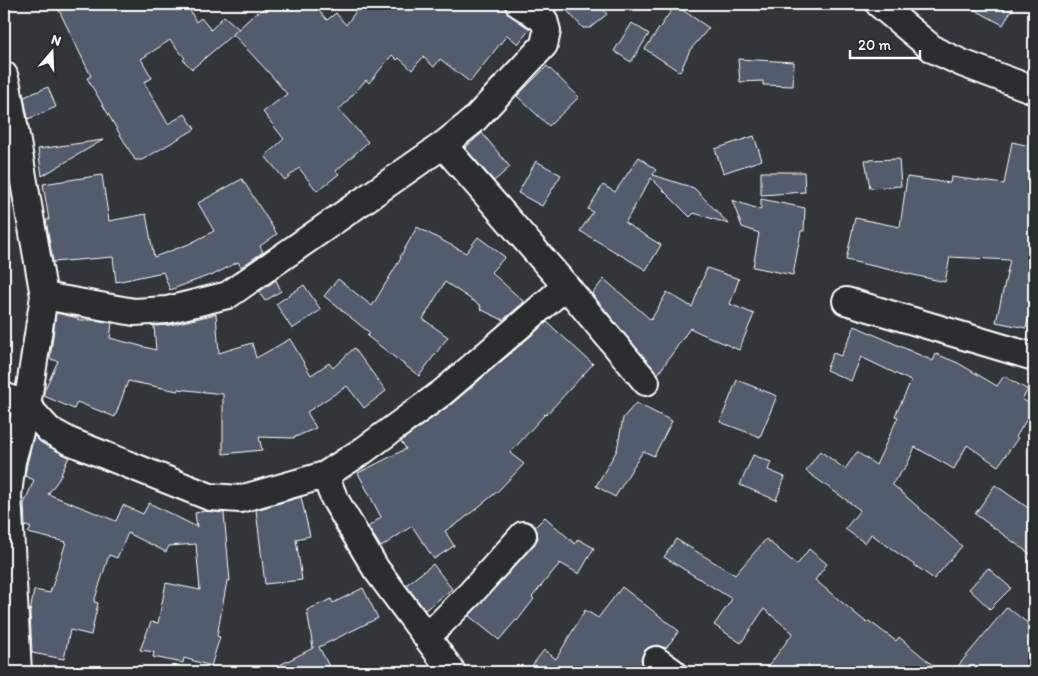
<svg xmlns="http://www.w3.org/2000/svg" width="1038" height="676" font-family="Itim,sans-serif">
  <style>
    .building { fill: #535c6c; stroke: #fff }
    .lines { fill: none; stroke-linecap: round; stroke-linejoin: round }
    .street-casing { stroke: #fff; stroke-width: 30 }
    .street { stroke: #2a2d2e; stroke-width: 26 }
  </style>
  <rect width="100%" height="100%" fill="#32363a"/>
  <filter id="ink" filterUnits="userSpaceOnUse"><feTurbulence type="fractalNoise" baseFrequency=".02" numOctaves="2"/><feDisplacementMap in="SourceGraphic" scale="10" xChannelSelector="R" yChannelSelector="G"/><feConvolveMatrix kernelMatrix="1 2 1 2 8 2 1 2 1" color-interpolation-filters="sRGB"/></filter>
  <g filter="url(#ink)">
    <!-- building -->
    <g class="building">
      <polygon points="56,4 187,4 196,22 201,18 211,30 224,16 239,29 192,69 183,60 185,58 170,40 141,59 152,78 144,82 168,124 185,114 195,129 142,160 135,160 87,78 91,76"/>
      <polygon points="270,4 313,4 327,20 336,13 346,25 361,4 504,4 506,10 511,16 530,29 518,44 507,35 470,82 440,59 434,67 423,57 412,70 399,58 397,60 392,55 369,83 366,80 339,110 368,142 336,171 339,174 317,191 299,168 285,180 265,156 284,139 263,112 287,94 270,74 233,34 257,12 258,13"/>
      <polygon points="561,4 598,4 607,14 590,28 583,28"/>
      <polygon points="964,4 1015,4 1003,25"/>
      <polygon points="675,5 709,28 690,50 680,72 645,49"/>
      <polygon points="632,23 649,34 631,62 614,51"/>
      <polygon points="738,59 794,62 793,86 763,85 763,81 740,82"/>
      <polygon points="547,66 579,97 549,126 517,96"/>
      <polygon points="48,87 56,107 28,119 24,97"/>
      <polygon points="482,133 510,167 494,181 465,148"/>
      <polygon points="754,136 762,160 723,173 715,149"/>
      <polygon points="103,140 42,176 38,149"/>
      <polygon points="1012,142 1034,147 1034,296 1026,328 996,322 1010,260 950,257 945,282 846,260 855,218 900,227 907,177 950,183 951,177 1004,184"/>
      <polygon points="639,157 656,170 653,175 694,188 729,224 694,213 690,217 651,178 625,223 661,245 646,270 580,231 593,212 588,209 603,185 615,192"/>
      <polygon points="899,159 901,186 870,188 865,160"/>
      <polygon points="536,161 561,175 542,206 518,193"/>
      <polygon points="761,172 804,172 805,192 761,195"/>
      <polygon points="102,175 109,221 146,214 154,257 189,244 214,231 198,203 242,179 277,234 260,246 263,252 241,267 238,262 211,276 210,275 170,290 163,272 116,282 113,257 53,262 46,220 49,220 43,184"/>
      <polygon points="761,199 805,208 804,231 801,231 793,275 753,267 759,233 742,227 732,200 761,210"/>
      <polygon points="417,227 466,253 478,237 505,257 491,272 524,302 503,320 480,309 481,306 445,282 423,319 448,337 419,376 367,336 370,333 324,296 338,279 372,306 401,258 400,257"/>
      <polygon points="707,268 739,279 730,304 754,314 739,350 698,332 690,328 658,374 592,294 604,279 651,320 667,292 692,307"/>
      <polygon points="276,280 281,291 265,301 259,292"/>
      <polygon points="304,285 321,310 292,329 276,304"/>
      <polygon points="56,313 78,318 78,320 92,320 112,323 110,338 156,350 154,326 170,325 216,314 219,353 252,343 256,358 290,339 311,375 329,363 333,368 354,348 386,391 364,408 347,386 307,412 316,428 293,438 259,437 262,450 223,454 223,394 178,389 178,391 128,381 115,417 77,402 74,409 44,396 44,391 58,361 50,359"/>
      <polygon points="547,322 593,364 546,415 545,414 510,453 524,464 498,491 461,521 445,531 454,546 434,559 412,526 381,547 368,527 381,517 358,473 406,449 401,441 453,403"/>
      <polygon points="855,326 933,361 936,354 958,363 997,386 1004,376 1028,390 1022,399 1034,407 1016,437 1018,438 998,466 967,445 954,469 915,447 907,465 892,484 962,546 934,579 871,534 865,543 845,529 860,510 806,471 820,451 845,469 857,452 876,465 898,417 895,416 911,381 861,357 851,381 826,370 833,353 841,356"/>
      <polygon points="737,380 777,396 760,437 720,422"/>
      <polygon points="636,403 672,421 654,456 643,451 615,497 596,486 617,450 623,418"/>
      <polygon points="34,436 42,443 69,457 59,479 48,494 116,521 123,505 143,514 149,503 197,527 195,513 205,511 224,513 230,581 227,581 217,636 220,637 211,666 184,658 183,663 153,657 154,652 140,650 151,622 158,623 166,583 200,590 196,544 169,546 166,552 128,533 117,558 109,555 94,602 98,603 91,635 70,630 64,659 32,653 30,613 34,590 50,593 66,542 28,533 31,528 26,526 25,527 24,504 34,480 25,476 27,464"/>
      <polygon points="753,455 771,462 768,470 785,477 776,500 740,485"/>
      <polygon points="995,485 1034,512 1034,557 975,514"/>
      <polygon points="301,497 310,536 296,539 302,580 265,584 256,510"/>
      <polygon points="545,517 575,544 578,539 594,548 579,574 560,563 532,597 534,599 517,621 516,620 499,640 469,616 534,545 538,538 537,531 535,527"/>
      <polygon points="676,539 735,575 766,539 797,565 809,549 827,564 815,580 867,623 869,621 896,641 899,637 941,672 764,672 793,633 764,609 741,643 714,625 732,599 664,557"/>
      <polygon points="433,564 452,589 425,610 406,585"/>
      <polygon points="988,568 1011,588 990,609 969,589"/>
      <polygon points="622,587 679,631 666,648 657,645 649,647 644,651 641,659 643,667 647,672 527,672 544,650 556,659 585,610 598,618"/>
      <polygon points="363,588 378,618 319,647 332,672 266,672 313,648 307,610 331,599 333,603"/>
      <polygon points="1007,607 1034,628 1034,672 953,672"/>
    </g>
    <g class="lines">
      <!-- street casing -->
      <g class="street-casing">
        <g id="street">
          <polyline points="879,4 934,50 962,63 1034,90"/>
          <polyline points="4,75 7,85 44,296 27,406 12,461 8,495 18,672"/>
          <polyline points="443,145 566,286 646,382"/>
          <polyline points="44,296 134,312 167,310 228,295 443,145 473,121 544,45 547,31 544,20 519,4"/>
          <polyline points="846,301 1034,357"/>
          <polyline points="4,396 27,406 49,430 69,441 210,497 240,499 325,475 364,450 443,392 566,286"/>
          <polyline points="325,475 334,498 376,569 451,670"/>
          <polyline points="427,637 471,593 523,535"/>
          <polyline points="656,660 673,672"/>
        </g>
      </g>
      <!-- street -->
      <use href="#street" class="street"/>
    </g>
  </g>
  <!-- margin -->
  <rect width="1038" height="676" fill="none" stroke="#2a2d2e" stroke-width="20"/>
  <rect x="10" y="10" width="1018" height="656" fill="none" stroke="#fff" stroke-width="2" filter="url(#ink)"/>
  <!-- north arrow -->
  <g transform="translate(52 52) rotate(19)" stroke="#2a2d2e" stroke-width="4" paint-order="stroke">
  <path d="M0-4L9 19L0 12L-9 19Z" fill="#ffffff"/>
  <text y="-8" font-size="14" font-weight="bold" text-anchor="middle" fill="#ffffff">N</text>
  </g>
  <!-- scale -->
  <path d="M850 50v8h70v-8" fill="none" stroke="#ffffff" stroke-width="2.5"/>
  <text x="858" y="50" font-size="15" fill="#ffffff" stroke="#2a2d2e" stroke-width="4" paint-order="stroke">20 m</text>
</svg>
